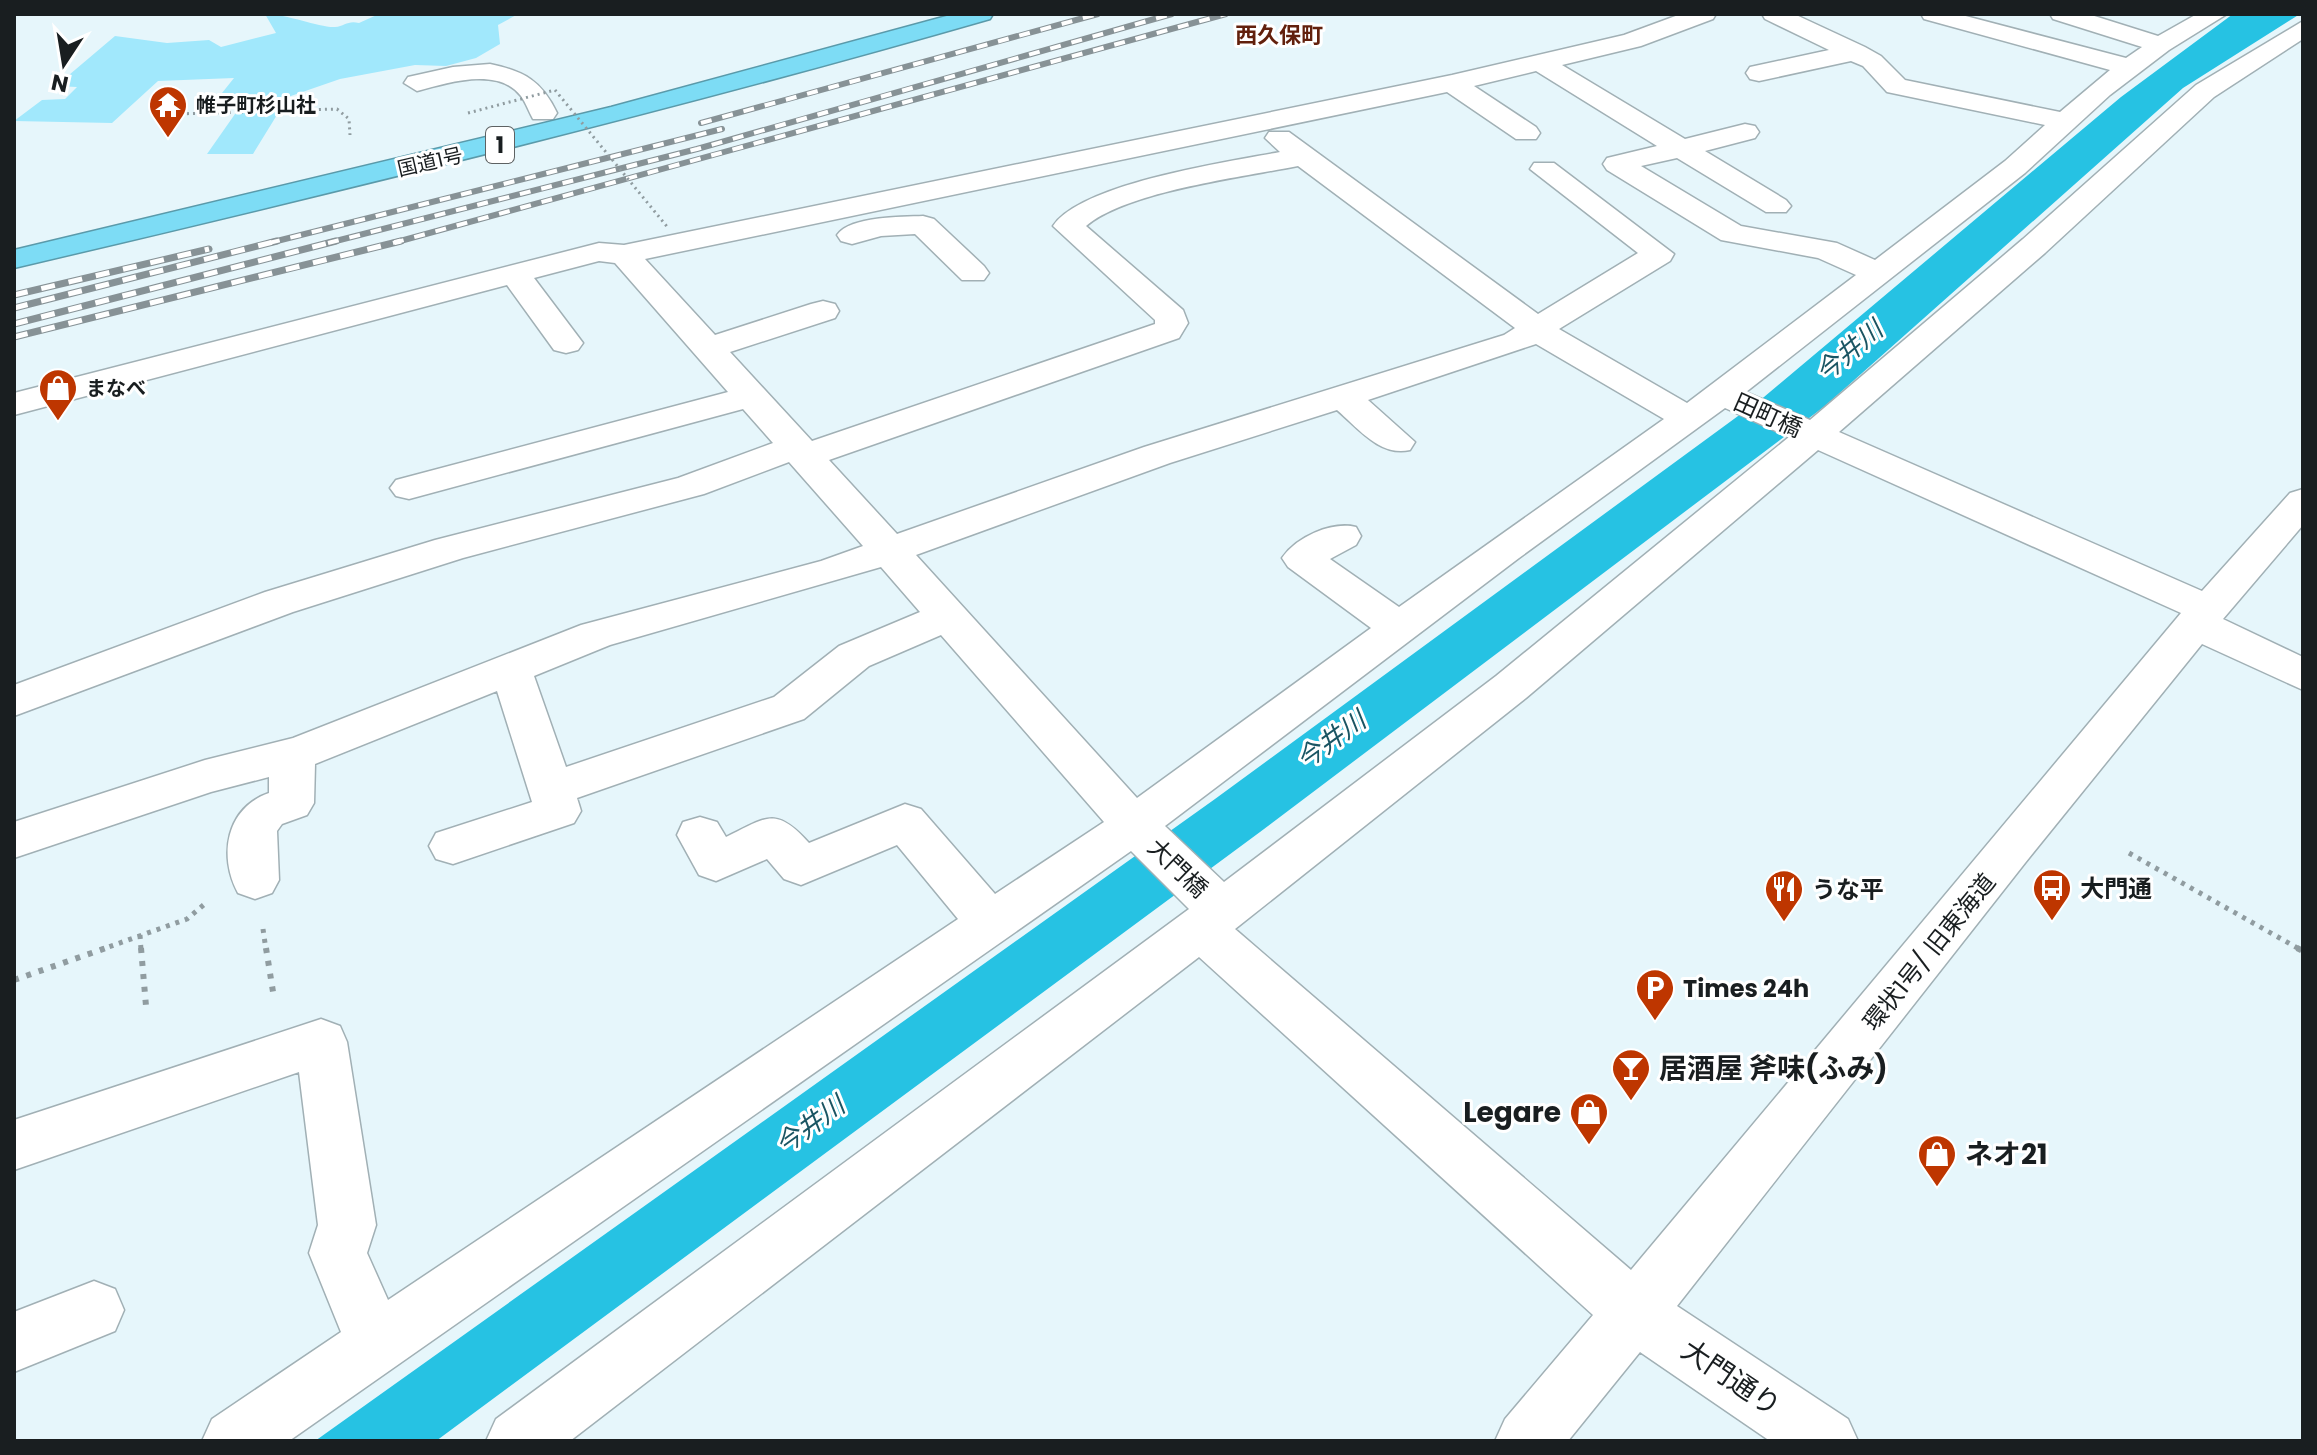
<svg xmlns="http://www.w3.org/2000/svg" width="2317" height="1455" font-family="Poppins,'Noto Sans JP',sans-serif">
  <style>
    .green { fill: #a1e8fc }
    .water { fill: #26c2e3 }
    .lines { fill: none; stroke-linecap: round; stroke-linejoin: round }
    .minor-casing { stroke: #a1b0b5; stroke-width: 3 }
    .highway-casing { stroke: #5a9aaa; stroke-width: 3 }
    .path-far2 { stroke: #909ca0; stroke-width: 3; stroke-dasharray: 2 4; stroke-linecap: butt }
    .path-far1 { stroke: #909ca0; stroke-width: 5; stroke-dasharray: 4 6; stroke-linecap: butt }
    .path { stroke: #909ca0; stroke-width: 6; stroke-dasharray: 5 8; stroke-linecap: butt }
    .minor { fill: #fff; fill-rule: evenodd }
    .highway { fill: #7ddcf5; fill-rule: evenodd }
    .rail-far1-casing { stroke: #879296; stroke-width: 6 }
    .rail-casing { stroke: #879296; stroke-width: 7 }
    .rail-far1 { stroke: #fff; stroke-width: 4; stroke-dasharray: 11; stroke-linecap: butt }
    .rail { stroke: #fff; stroke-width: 5; stroke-dasharray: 14; stroke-linecap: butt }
    .path-bridge { stroke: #909ca0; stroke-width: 3; stroke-dasharray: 2 4; stroke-linecap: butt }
    .labels { text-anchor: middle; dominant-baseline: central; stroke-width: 6; stroke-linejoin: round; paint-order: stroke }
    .far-poi-label { font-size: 20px; font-weight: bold; fill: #191e20; stroke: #fff; text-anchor: start }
    .far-street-label { font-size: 20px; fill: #191e20; stroke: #fff }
    .far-neighbourhood-label { font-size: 22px; font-weight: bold; fill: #62200c; stroke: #fff }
    .shield { fill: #fff; stroke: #5e6263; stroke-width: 2 }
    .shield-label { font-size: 22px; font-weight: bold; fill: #191e20 }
    .street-label { font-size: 24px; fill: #191e20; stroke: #fff }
    .poi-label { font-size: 24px; font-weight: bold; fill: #191e20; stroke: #fff; text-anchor: start }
    .water-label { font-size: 26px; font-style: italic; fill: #1a5563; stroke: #fff }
    .near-poi-label { font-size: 28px; font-weight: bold; fill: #191e20; stroke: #fff; text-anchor: start }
    .near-street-label { font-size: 28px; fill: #191e20; stroke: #fff }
  </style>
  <rect width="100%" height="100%" fill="#e6f6fb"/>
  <!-- green -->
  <path class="green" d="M265,14C288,14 320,28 335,27C345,26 348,20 359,23L379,14H518L498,25L500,44L476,58L446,66L415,65L340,79L288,97L253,154H207L242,104L214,103L234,78L158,81L112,123L14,121L42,100L65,99L77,87L56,86L115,36L167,43L209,40L221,47L276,33Z"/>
  <!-- water -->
  <polygon class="water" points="2233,14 2300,14 2183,88 1825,406 1260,832 436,1441 315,1441 1215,799 1764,397 2121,97"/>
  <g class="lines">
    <!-- minor casing -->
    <g class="minor-casing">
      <g id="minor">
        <path d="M1681,14H1716L1713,19L1641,46L1562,65L1685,139L1745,124L1755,126L1759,132L1755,138L1705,151L1786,200L1791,206L1786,212H1766L1677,158L1641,166L1741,226L1837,243L1875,260L2005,161L2045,125L1887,92L1863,66L1851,61L1759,81L1750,79L1746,73L1750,67L1829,50L1765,19L1762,14H1794L1865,47L1881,56L1905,80L2060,112L2110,70L1924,19L1921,14H1958L2126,58L2142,47L2053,19L2050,14H2088L2158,36L2197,14H2227L2169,50L2110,95L2025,173L1746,392L1810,420L2023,239L2196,85L2303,21V39L2214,97L2045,253L1839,432L2202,591L2290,493L2303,489V525L2223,619L2303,657V690L2202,644L2025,863L1677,1306L1848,1419L1858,1441H1770L1640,1352L1568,1441H1495L1505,1419L1593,1315L1199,957L570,1441H486L496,1419L1189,909L1131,851L289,1441H202L212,1419L341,1332L309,1253L318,1225L299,1072L14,1170V1120L321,1019L340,1026L347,1042L376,1225L367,1253L388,1300L958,919L897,845L801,885L784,879L767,859L716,881L699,875L677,835L683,822L700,817L717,822L726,837C766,818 775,805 809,843L905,804L921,809L995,894L1104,822L941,635L869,666L804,719L577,798L581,811L574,823L453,864L436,859L429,846L436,833L532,802L497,691L315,764L314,803L307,815L282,824L277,831L279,880L272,893L255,899L238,893C218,856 226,808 269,793V777L211,792L14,858V822L205,760L293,738L581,625L821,561L863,546L789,462L704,494L463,558L293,612L14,716V685L265,592L435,540L678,478L773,443L743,409L409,499L396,496L390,488L396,480L728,392L615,263L599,261L534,278L583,343L578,350L566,353L554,350L507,285L14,415V393L599,243L624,245L1452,75L1624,35ZM1536,71L1657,146L1607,158L1603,164L1607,170L1721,240L1818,258L1856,275L1687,403L1559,329L1670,261L1674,254L1554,163H1534L1530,169L1638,253L1538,314L1289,132H1269L1265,138L1280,152C1228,162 1082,183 1053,226L1155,320V324L812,441L730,352L835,318L839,311L835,304L823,301L811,304L715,335L645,259L1447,92L1516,139H1536L1540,133L1536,127L1474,86ZM1298,166L1515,328L1504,335L1144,447L897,534L829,460L1179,338L1188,323L1183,310L1086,226C1128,191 1243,177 1298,166ZM1536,344L1664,419L1399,607L1330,559L1356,545L1361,536L1356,527C1332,521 1296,537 1282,558L1288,567L1371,628L1137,798L916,555L1170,463L1337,410C1358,428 1380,457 1410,450L1415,442L1368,400ZM1725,408L1789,437L1496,676L1224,882L1165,826L1519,558ZM1818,450L2181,613L1631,1270L1235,929L1526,698ZM881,567L920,612L839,646L774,697L566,767L534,676L610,645Z"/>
        <path d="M490,64C524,71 542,81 557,113L553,119H533C529,112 526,103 521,96C498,66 447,83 417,91L404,83L408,77L453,67Z"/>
        <path d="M923,216L934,219L984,266L989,273L984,280H962L915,234L881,236L852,244L841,241L837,235C850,216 901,217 923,216Z"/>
        <polygon points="94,1281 115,1289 124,1310 115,1331 14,1372 14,1312"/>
      </g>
    </g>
    <!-- highway casing -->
    <g class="highway-casing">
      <path id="highway" d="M954,14H993L990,19C667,112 341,191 14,268V250L611,107Z"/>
    </g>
    <!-- path-far2 -->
    <polyline class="path-far2" points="175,114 337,109 349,119 350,135"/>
    <!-- path-far1 -->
    <g class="path-far1">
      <polyline points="2129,853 2301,950"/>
      <polyline points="263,929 266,950"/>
      <polyline points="140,935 141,950"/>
      <polyline points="100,950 187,919 207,902"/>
    </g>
    <!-- path -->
    <g class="path">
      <polyline points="141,948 146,1006"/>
      <polyline points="266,948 274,998"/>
      <polyline points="2297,948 2303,951"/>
      <polyline points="14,980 106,948"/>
    </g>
    <!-- minor -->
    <use href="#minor" class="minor"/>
    <!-- highway -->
    <use href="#highway" class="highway"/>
    <!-- rail-far1 casing -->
    <g class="rail-far1-casing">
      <g id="rail-far1">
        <polyline points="701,123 1098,14"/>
        <polyline points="269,243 722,129"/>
        <polyline points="328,243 697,149 1172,14"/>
        <polyline points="393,243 1226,14"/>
      </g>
    </g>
    <!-- rail casing -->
    <g class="rail-casing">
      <g id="rail">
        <polyline points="14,295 209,249"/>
        <polyline points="14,308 277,241"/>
        <polyline points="14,324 336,241"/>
        <polyline points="14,337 401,241"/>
      </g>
    </g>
    <!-- rail-far1 -->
    <use href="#rail-far1" class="rail-far1"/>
    <!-- rail -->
    <use href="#rail" class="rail"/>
    <!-- path-bridge -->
    <polyline class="path-bridge" points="468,113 555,90 669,229"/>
  </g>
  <!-- icons -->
  <defs>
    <g id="temple-pin" transform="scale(2)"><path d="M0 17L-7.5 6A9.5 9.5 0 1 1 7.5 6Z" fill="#be3600" stroke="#fff"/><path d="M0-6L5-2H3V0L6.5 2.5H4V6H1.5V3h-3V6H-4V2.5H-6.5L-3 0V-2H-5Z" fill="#fff"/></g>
    <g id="shop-pin" transform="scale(2)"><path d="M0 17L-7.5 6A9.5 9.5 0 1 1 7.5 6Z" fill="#be3600" stroke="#fff"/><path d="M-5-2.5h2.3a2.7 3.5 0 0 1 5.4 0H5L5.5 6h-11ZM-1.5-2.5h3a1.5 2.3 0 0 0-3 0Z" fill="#fff"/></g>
    <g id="bus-pin" transform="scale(2)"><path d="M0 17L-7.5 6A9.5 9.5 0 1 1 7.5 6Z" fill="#be3600" stroke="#fff"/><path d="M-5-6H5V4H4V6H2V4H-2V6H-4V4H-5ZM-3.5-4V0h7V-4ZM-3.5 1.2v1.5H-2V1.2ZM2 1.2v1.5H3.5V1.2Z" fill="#fff"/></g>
    <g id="restaurant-pin" transform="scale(2)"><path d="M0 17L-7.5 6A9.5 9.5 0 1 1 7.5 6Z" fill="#be3600" stroke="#fff"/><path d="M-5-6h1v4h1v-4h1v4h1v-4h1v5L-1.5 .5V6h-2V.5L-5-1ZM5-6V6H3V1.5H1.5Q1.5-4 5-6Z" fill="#fff"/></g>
    <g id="parking-pin" transform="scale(2)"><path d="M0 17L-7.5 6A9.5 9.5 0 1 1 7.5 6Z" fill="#be3600" stroke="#fff"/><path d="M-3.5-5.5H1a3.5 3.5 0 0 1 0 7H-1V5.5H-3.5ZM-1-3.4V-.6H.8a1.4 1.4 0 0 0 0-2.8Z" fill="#fff"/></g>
    <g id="bar-pin" transform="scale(2)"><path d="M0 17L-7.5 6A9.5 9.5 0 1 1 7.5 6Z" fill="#be3600" stroke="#fff"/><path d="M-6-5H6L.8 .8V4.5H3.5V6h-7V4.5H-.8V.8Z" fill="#fff"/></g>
  </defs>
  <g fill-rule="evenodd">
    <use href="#temple-pin" x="168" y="105"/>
    <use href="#shop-pin" x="58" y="388"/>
    <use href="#bus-pin" x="2052" y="888"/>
    <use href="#restaurant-pin" x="1784" y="889"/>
    <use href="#parking-pin" x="1655" y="988"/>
    <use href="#bar-pin" x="1631" y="1068"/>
    <use href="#shop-pin" x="1589" y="1112"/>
    <use href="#shop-pin" x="1937" y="1154"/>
  </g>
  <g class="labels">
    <!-- far-poi labels -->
    <g class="far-poi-label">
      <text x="196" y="105">帷子町杉山社</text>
      <text x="86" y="388">まなべ</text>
    </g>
    <!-- far-street labels -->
    <g class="far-street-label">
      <text transform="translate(430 162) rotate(-13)">国道1号</text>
    </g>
    <!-- far-neighbourhood labels -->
    <g class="far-neighbourhood-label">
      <text x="1279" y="35">西久保町</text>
    </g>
    <!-- shield labels -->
    <rect class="shield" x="486" y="127" width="28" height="36" rx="6"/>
    <g class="shield-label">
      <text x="500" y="145">1</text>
    </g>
    <!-- street labels -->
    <g class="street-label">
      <text transform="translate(1768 415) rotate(24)">田町橋</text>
      <text transform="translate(1178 868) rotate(44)">大門橋</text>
      <text transform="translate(1929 952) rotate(-51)">環状1号/ 旧東海道</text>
    </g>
    <!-- poi labels -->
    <g class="poi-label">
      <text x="2080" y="888">大門通</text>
      <text x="1812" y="889">うな平</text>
      <text x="1683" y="988">Times 24h</text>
    </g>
    <!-- water labels -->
    <g class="water-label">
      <text transform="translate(1849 351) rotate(-40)">今井川</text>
      <text transform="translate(1331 740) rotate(-36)">今井川</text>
      <text transform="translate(810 1125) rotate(-36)">今井川</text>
    </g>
    <!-- near-poi labels -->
    <g class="near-poi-label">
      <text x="1659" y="1068">居酒屋 斧味(ふみ)</text>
      <text x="1561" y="1112" text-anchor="end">Legare</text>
      <text x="1965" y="1154">ネオ21</text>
    </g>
    <!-- near-street labels -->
    <g class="near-street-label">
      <text transform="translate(1731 1378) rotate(34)">大門通り</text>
    </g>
  </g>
  <!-- border -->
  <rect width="2317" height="1455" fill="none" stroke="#191e20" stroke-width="32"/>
  <!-- north arrow -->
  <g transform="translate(64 64) rotate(192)" stroke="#ffffff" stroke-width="6" paint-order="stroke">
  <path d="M0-6L14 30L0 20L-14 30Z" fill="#191e20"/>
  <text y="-12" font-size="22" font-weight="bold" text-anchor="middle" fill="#191e20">N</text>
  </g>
</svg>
